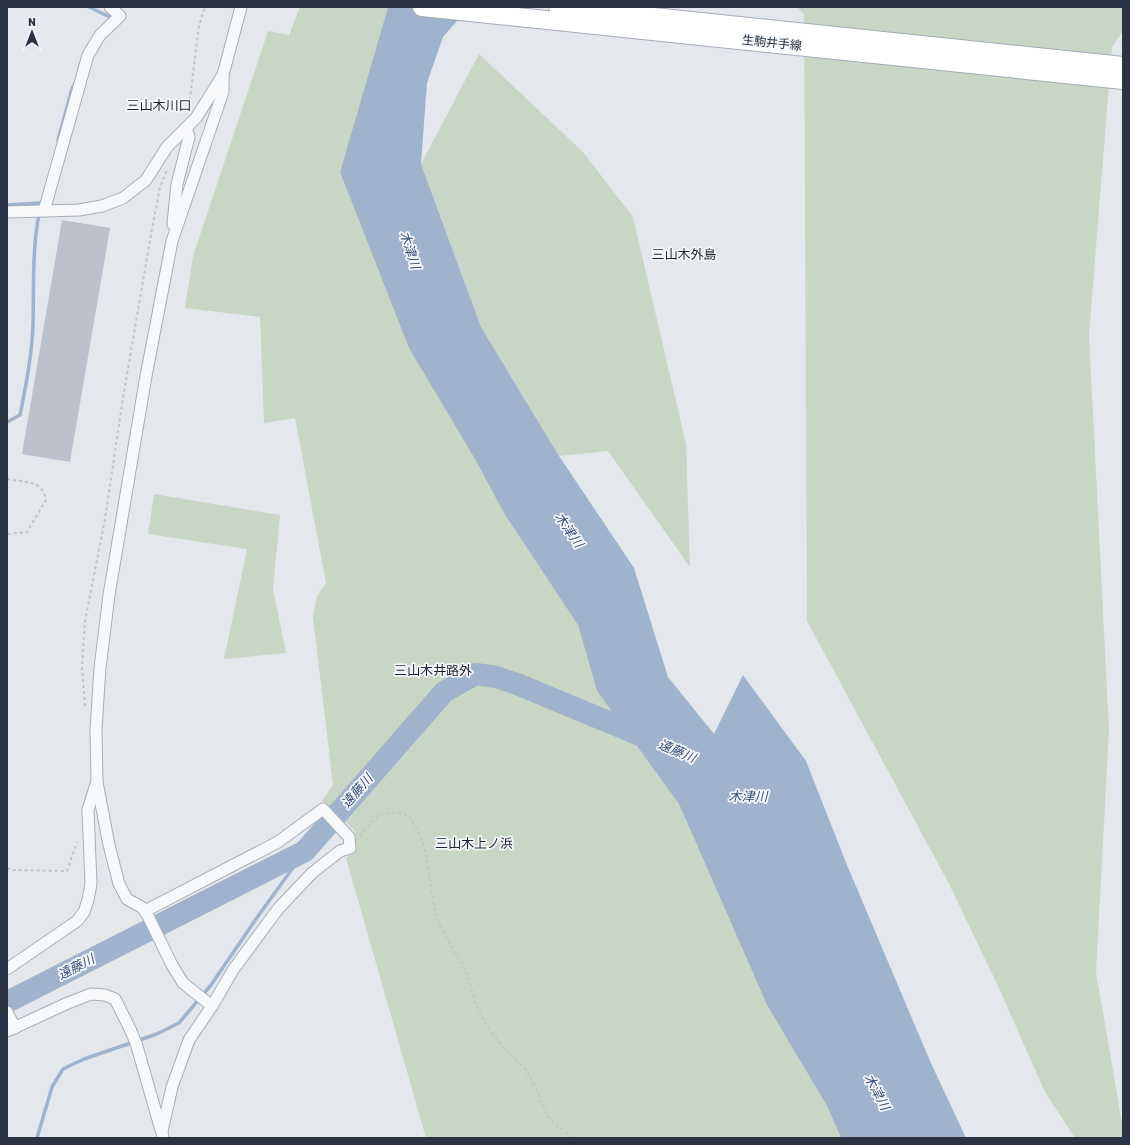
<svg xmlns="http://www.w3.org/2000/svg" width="1130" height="1145" font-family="Rubik,'Noto Sans JP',sans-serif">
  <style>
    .green { fill: #c9d6c5 }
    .water { fill: #9fb4cc }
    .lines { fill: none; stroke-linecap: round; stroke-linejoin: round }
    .stream { stroke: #9fb4cc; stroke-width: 3.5 }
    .river { stroke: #9fb4cc; stroke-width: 22 }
    .building { fill: #bbc0ca }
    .minor-casing { stroke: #a9aeb7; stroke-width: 13 }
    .primary-casing { stroke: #a3abb8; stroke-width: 20 }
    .path { stroke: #c2c5cb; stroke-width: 2; stroke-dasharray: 3 3; stroke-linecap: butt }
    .minor { stroke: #f7f8fa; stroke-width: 11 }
    .primary { stroke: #fff; stroke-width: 18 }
    .labels { text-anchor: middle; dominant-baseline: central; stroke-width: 3.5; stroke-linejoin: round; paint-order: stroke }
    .street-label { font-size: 12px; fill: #2b3445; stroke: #f4f6f9 }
    .neighbourhood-label { font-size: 13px; fill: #1d2536; stroke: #f4f6f9 }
    .water-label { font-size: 13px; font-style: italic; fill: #34527a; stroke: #f4f6f9 }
  </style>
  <rect width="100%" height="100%" fill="#e4e7ec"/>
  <!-- green -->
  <g class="green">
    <polygon points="300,7 388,7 340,172 475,459 505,515 578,625 597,691 679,804 767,1005 827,1106 841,1138 426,1138 346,858 354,853 355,831 322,801 333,785 313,617 317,596 326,583 295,418 264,423 260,317 185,308 193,256 268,31 289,35"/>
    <polygon points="797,7 1123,7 1123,31 1112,47 1089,335 1109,730 1096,972 1123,1129 1123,1138 1075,1138 1045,1092 999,988 948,882 807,621 804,14"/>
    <polygon points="479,54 583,152 633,217 686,444 690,567 608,451 559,456 481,327 421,164"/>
    <polygon points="154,494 280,515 273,589 286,653 224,659 247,549 148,534"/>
  </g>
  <!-- water -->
  <polygon class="water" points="388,7 469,7 443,37 427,83 421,164 481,327 559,456 634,568 668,677 714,734 743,675 806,761 847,865 930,1061 966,1138 841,1138 827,1106 767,1005 679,804 597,691 578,625 505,515 475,459 409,348 340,172"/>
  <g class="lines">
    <!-- stream -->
    <g class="stream">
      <polyline points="89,7 112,18"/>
      <polyline points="58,140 72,89 76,81"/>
      <polyline points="7,205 40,203"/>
      <path d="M7,422L20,415C26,385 32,355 33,324C34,287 32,250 39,214"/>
      <polyline points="37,1138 52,1087 63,1069 84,1059 157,1034 179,1023 211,985 256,919 305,851"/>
    </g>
    <!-- river -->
    <polyline class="river" points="7,1002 305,851 444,692 476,674 496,677 517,684 652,740"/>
  </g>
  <!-- building -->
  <polygon class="building" points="62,220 110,228 70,462 22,454"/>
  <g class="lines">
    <!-- minor casing -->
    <g class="minor-casing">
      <g id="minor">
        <polyline points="44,211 88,55 100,35 120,16 110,7"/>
        <polyline points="7,212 79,210 102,206 123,198 146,180 167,147 196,118 223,75 241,7"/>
        <polyline points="173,224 177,184 189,137 186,128"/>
        <polyline points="145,911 278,842 323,809 349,837 350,848 340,851 312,873 278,909 233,970 212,1006 189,1040 172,1087 162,1131 163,1138"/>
        <polyline points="7,969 77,921 84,912 88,900 91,884 88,810 96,784"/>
        <polyline points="212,1006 183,983 172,965 148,916 143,908 127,899 119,884 109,845 97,782 96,729 100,668 109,595 146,376 172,241 223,92 223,75"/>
        <polyline points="7,1012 15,1028"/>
        <polyline points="7,1031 68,1003 91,994 105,995 115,999 131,1031 136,1043 161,1130"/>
      </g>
    </g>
    <!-- primary casing -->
    <g class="primary-casing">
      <g id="primary">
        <polyline points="422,7 1123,80"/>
        <polyline points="558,7 1123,66"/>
      </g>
    </g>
    <!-- path -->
    <g class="path">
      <polyline points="189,106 199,25 205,7"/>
      <path d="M7,479C25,483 42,479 46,500L27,532L7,534"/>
      <polyline points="85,706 82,667 85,621 105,519 123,398 150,240 160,187 167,170"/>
      <polyline points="360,836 380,814 397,812 409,816 419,833 426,853 434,906 440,926 467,973 476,1005 486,1025 506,1051 525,1068 537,1091 547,1115 557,1126 573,1138"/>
      <polyline points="7,868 13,870 67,871 77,842"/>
    </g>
    <!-- minor -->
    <use href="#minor" class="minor"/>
    <!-- primary -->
    <use href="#primary" class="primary"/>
  </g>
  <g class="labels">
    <!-- street labels -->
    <g class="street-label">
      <text transform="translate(772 43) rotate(6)">生駒井手線</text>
    </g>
    <!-- neighbourhood labels -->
    <g class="neighbourhood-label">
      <text x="159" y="105">三山木川口</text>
      <text x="684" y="254">三山木外島</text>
      <text x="433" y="670">三山木井路外</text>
      <text x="474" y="843">三山木上ノ浜</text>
    </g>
    <!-- water labels -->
    <g class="water-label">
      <text transform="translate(410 250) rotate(72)">木津川</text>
      <text transform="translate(569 530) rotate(55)">木津川</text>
      <text transform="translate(677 751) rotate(23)">遠藤川</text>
      <text transform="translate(357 791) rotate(-49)">遠藤川</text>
      <text x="748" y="796">木津川</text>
      <text transform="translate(76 967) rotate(-27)">遠藤川</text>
      <text transform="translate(877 1092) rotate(62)">木津川</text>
    </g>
  </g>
  <!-- border -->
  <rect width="1130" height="1145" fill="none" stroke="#2b3445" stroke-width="16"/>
  <!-- north arrow -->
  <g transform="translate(32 32)" stroke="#f4f6f9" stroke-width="3" paint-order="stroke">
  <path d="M0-3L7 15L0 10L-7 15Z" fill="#2b3445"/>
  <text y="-6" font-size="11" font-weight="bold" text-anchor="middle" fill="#2b3445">N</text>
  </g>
</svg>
